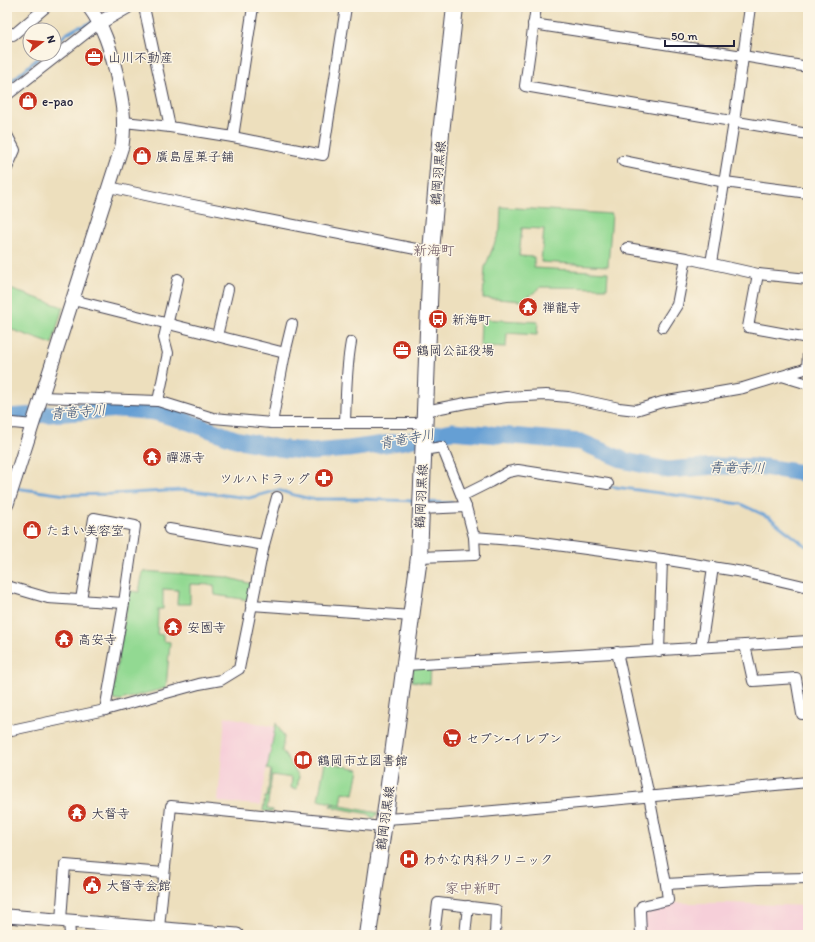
<svg xmlns="http://www.w3.org/2000/svg" width="815" height="942" font-family="Itim,'Klee One',sans-serif">
  <style>
    .built { fill: #f6cfd9 }
    .green { fill: #92d992; stroke: #5a7e66 }
    .lines { fill: none; stroke-linecap: round; stroke-linejoin: round }
    .stream { stroke: #659fd4; stroke-width: 3 }
    .river { stroke: #659fd4; stroke-width: 17 }
    .minor-casing { stroke: #403e4e; stroke-width: 12 }
    .tertiary-casing { stroke: #403e4e; stroke-width: 15 }
    .primary-casing { stroke: #403e4e; stroke-width: 18 }
    .minor { stroke: #fff; stroke-width: 10 }
    .tertiary { stroke: #fff; stroke-width: 13 }
    .primary { stroke: #fff; stroke-width: 16 }
    .labels { text-anchor: middle; dominant-baseline: central; stroke-width: 3; stroke-linejoin: round; paint-order: stroke }
    .poi-label { font-size: 13px; fill: #22223b; stroke: #fcf5e5; text-anchor: start }
    .street-label { font-size: 13px; fill: #22223b; stroke: #fcf5e5 }
    .neighbourhood-label { font-size: 14px; fill: #68535f; stroke: #fcf5e5 }
    .water-label { font-size: 14px; font-style: italic; fill: #3d5478; stroke: #fcf5e5 }
  </style>
  <rect width="100%" height="100%" fill="#fcf5e5"/>
  <filter id="ink" filterUnits="userSpaceOnUse"><feTurbulence type="fractalNoise" baseFrequency=".025" numOctaves="2"/><feDisplacementMap in="SourceGraphic" scale="8" xChannelSelector="R" yChannelSelector="G"/><feConvolveMatrix kernelMatrix="1 2 1 2 8 2 1 2 1" color-interpolation-filters="sRGB"/></filter>
  <filter id="wash" filterUnits="userSpaceOnUse"><feTurbulence type="fractalNoise" baseFrequency=".012" numOctaves="4" result="noise"/><feDisplacementMap in="SourceGraphic" scale="16" xChannelSelector="R" yChannelSelector="G"/><feGaussianBlur stdDeviation="0.9" result="paint"/><feColorMatrix in="noise" values="0 0 0 0 0 0 0 0 0 0 0 0 0 0 0 0 0 1.4 0 .05"/><feComposite in="paint" operator="in"/></filter>
  <g filter="url(#wash)">
    <rect width="100%" height="100%" fill="#eddfbd"/>
    <!-- built -->
    <g class="built">
      <polygon points="225,716 275,727 260,805 218,802"/>
      <polygon points="671,903 726,903 808,906 808,935 644,935 643,912 645,909"/>
    </g>
    <!-- green -->
    <g class="green">
      <polygon points="501,207 612,214 608,266 541,262 544,229 522,228 519,256 534,257 534,268 608,272 607,288 541,287 523,301 483,298 485,267 500,230"/>
      <polygon points="7,288 63,307 52,344 7,328"/>
      <polygon points="481,319 538,322 537,335 507,333 506,347 480,346"/>
      <polygon points="143,571 226,577 252,584 249,600 215,595 214,585 190,584 190,604 177,604 178,590 163,589 163,609 158,609 157,634 163,635 163,641 170,642 166,688 117,701 112,698 129,591 139,592"/>
      <polygon points="413,666 431,666 430,684 412,681"/>
      <polygon points="276,723 284,737 282,751 299,776 297,789 291,788 292,778 272,775 267,809 273,810 273,812 263,811 265,797 267,797 271,770 267,769"/>
      <polygon points="325,762 359,769 354,794 343,792 341,805 318,800"/>
      <polygon points="331,804 378,813 374,818 371,817 369,814 337,808 335,809 333,807 330,806"/>
    </g>
    <g class="lines">
      <!-- stream -->
      <g class="stream">
        <polyline points="107,11 113,7"/>
        <polyline points="54,45 66,34 78,27 84,26 95,20"/>
        <polyline points="7,85 43,54"/>
        <polyline points="608,486 741,504 770,518 800,542 808,547"/>
        <polyline points="15,488 66,495 111,494 183,490 249,498 278,490 294,495 311,499 361,499 416,501"/>
        <polyline points="425,502 452,503"/>
      </g>
      <!-- river -->
      <polyline class="river" points="7,417 122,409 155,412 189,422 235,439 278,448 311,452 349,449 405,441 452,431 581,442 626,461 668,470 715,466 764,467 808,474"/>
    </g>
  </g>
  <g filter="url(#ink)">
    <g class="lines">
      <!-- minor casing -->
      <g class="minor-casing">
        <g id="minor">
          <polyline points="144,7 170,127"/>
          <polyline points="536,7 525,86 808,134"/>
          <polyline points="533,24 743,56 808,67"/>
          <polyline points="7,36 11,33 13,35 46,7"/>
          <polyline points="7,95 99,23"/>
          <polyline points="124,122 170,127 233,137 323,155 346,7"/>
          <polyline points="7,135 15,150 7,168"/>
          <polyline points="233,137 253,7"/>
          <polyline points="623,161 725,182 808,193"/>
          <polyline points="109,187 178,202 431,252"/>
          <polyline points="627,248 686,258 758,274 808,279"/>
          <polyline points="711,263 734,122 750,7"/>
          <polyline points="758,274 748,327 808,338"/>
          <polyline points="73,300 285,353 272,423"/>
          <polyline points="663,327 677,305 686,258"/>
          <polyline points="217,336 228,289"/>
          <polyline points="285,353 292,324"/>
          <polyline points="807,368 808,353"/>
          <polyline points="782,376 808,384"/>
          <polyline points="41,397 158,401 213,418 272,423 416,423"/>
          <polyline points="158,401 168,353 164,338 178,279"/>
          <polyline points="425,411 466,403 506,397 546,395 568,397 619,408 636,410 662,402 743,388 808,368"/>
          <path d="M345,423C346,395 346,369 351,342"/>
          <polyline points="7,424 13,423 33,425"/>
          <polyline points="462,496 490,482 508,472 518,470 608,484"/>
          <polyline points="421,509 466,507"/>
          <polyline points="169,529 264,545"/>
          <polyline points="474,537 526,541 662,559 743,572 808,587"/>
          <polyline points="419,557 475,555 474,537 466,507 442,447 423,450"/>
          <polyline points="7,586 48,598 124,603"/>
          <polyline points="81,600 94,518 135,526 124,603 105,710"/>
          <polyline points="251,605 412,616"/>
          <polyline points="745,645 753,681 796,678 802,714 808,714"/>
          <polyline points="701,648 713,567"/>
          <polyline points="659,651 662,559"/>
          <polyline points="617,652 649,796 666,884 668,900 642,906 640,910 641,935"/>
          <path d="M405,665C539,657 674,650 808,641"/>
          <polyline points="7,731 105,710 199,684 221,680 239,669 264,545 277,497"/>
          <polyline points="385,819 449,815 808,782"/>
          <polyline points="666,884 758,879 808,878"/>
          <polyline points="61,920 65,865 164,873"/>
          <polyline points="69,921 70,935"/>
          <polyline points="159,928 171,806 383,827"/>
          <polyline points="434,935 438,903 496,910 495,935"/>
          <polyline points="465,935 468,906"/>
        </g>
      </g>
      <!-- tertiary casing -->
      <g class="tertiary-casing">
        <g id="tertiary">
          <polyline points="99,23 127,7"/>
          <path d="M7,504L122,146C126,119 122,99 116,72C110,48 104,27 89,7"/>
          <polyline points="7,916 69,921 237,935"/>
        </g>
      </g>
      <!-- primary casing -->
      <g class="primary-casing">
        <polyline id="primary" points="368,935 385,815 419,557 425,411 431,252 441,133 455,7"/>
      </g>
      <!-- minor -->
      <use href="#minor" class="minor"/>
      <!-- tertiary -->
      <use href="#tertiary" class="tertiary"/>
      <!-- primary -->
      <use href="#primary" class="primary"/>
    </g>
  </g>
  <!-- icons -->
  <defs>
    <g id="office-disc" transform="scale(1)"><circle r="9.5" fill="#c8321e" stroke="#fcf5e5"/><path d="M-6-3h4V-5.5h4V-3h4V5H-6ZM-1-4.5V-3h2v-1.5ZM-6 0V1H6V0Z" fill="#fff"/></g>
    <g id="shop-disc" transform="scale(1)"><circle r="9.5" fill="#c8321e" stroke="#fcf5e5"/><path d="M-5-2.5h2.3a2.7 3.5 0 0 1 5.4 0H5L5.5 6h-11ZM-1.5-2.5h3a1.5 2.3 0 0 0-3 0Z" fill="#fff"/></g>
    <g id="temple-disc" transform="scale(1)"><circle r="9.5" fill="#c8321e" stroke="#fcf5e5"/><path d="M0-6L5-2H3V0L6.5 2.5H4V6H1.5V3h-3V6H-4V2.5H-6.5L-3 0V-2H-5Z" fill="#fff"/></g>
    <g id="bus-disc" transform="scale(1)"><circle r="9.5" fill="#c8321e" stroke="#fcf5e5"/><path d="M-5-6H5V4H4V6H2V4H-2V6H-4V4H-5ZM-3.5-4V0h7V-4ZM-3.5 1.2v1.5H-2V1.2ZM2 1.2v1.5H3.5V1.2Z" fill="#fff"/></g>
    <g id="pharmacy-disc" transform="scale(1)"><circle r="9.5" fill="#c8321e" stroke="#fcf5e5"/><path d="M-2-6h4v4h4v4h-4v4h-4v-4h-4v-4h4Z" fill="#fff"/></g>
    <g id="supermarket-disc" transform="scale(1)"><circle r="9.5" fill="#c8321e" stroke="#fcf5e5"/><path d="M-6-5.5h2.5l.6 2H6L4.5 2H-2.5L-4.4-4H-6ZM-1.5 3.2a1.3 1.3 0 1 0 .1 0ZM3 3.2a1.3 1.3 0 1 0 .1 0Z" fill="#fff"/></g>
    <g id="library-disc" transform="scale(1)"><circle r="9.5" fill="#c8321e" stroke="#fcf5e5"/><path d="M-6-4Q-3-5.5-.7-3.5V5Q-3 3-6 4ZM6-4Q3-5.5 .7-3.5V5Q3 3 6 4Z" fill="#fff"/></g>
    <g id="hospital-disc" transform="scale(1)"><circle r="9.5" fill="#c8321e" stroke="#fcf5e5"/><path d="M-5-5h3v3.5h4V-5h3V5h-3V1.5h-4V5h-3Z" fill="#fff"/></g>
    <g id="civic-disc" transform="scale(1)"><circle r="9.5" fill="#c8321e" stroke="#fcf5e5"/><path d="M-.6-6.5H3V-4.5H.6V-3L4-1V1h2V6H-6V1h2V-1L-.6-3ZM-1.2 2.5V6h2.4V2.5Z" fill="#fff"/></g>
  </defs>
  <g fill-rule="evenodd">
    <use href="#office-disc" x="94" y="57"/>
    <use href="#shop-disc" x="28" y="101"/>
    <use href="#shop-disc" x="142" y="156"/>
    <use href="#temple-disc" x="528" y="307"/>
    <use href="#bus-disc" x="438" y="319"/>
    <use href="#office-disc" x="402" y="350"/>
    <use href="#temple-disc" x="152" y="457"/>
    <use href="#pharmacy-disc" x="324" y="478"/>
    <use href="#shop-disc" x="32" y="530"/>
    <use href="#temple-disc" x="173" y="627"/>
    <use href="#temple-disc" x="64" y="639"/>
    <use href="#supermarket-disc" x="452" y="738"/>
    <use href="#library-disc" x="303" y="760"/>
    <use href="#temple-disc" x="77" y="813"/>
    <use href="#hospital-disc" x="409" y="859"/>
    <use href="#civic-disc" x="92" y="885"/>
  </g>
  <g class="labels">
    <!-- poi labels -->
    <g class="poi-label">
      <text x="108" y="57">山川不動産</text>
      <text x="42" y="101">e-pao</text>
      <text x="156" y="156">廣島屋菓子舗</text>
      <text x="542" y="307">禅龍寺</text>
      <text x="452" y="319">新海町</text>
      <text x="416" y="350">鶴岡公証役場</text>
      <text x="166" y="457">禪源寺</text>
      <text x="310" y="478" text-anchor="end">ツルハドラッグ</text>
      <text x="46" y="530">たまい美容室</text>
      <text x="187" y="627">安國寺</text>
      <text x="78" y="639">高安寺</text>
      <text x="466" y="738">セブン-イレブン</text>
      <text x="317" y="760">鶴岡市立図書館</text>
      <text x="91" y="813">大督寺</text>
      <text x="423" y="859">わかな内科クリニック</text>
      <text x="106" y="885">大督寺会館</text>
    </g>
    <!-- street labels -->
    <g class="street-label">
      <text transform="translate(438 173) rotate(-85)">鶴岡羽黒線</text>
      <text transform="translate(421 496) rotate(-87)">鶴岡羽黒線</text>
      <text transform="translate(385 818) rotate(-82)">鶴岡羽黒線</text>
    </g>
    <!-- neighbourhood labels -->
    <g class="neighbourhood-label">
      <text x="434" y="250">新海町</text>
      <text x="473" y="888">家中新町</text>
    </g>
    <!-- water labels -->
    <g class="water-label">
      <text transform="translate(78 412) rotate(-4)">青竜寺川</text>
      <text transform="translate(407 439) rotate(-10)">青竜寺川</text>
      <text transform="translate(737 468) rotate(1)">青竜寺川</text>
    </g>
  </g>
  <!-- margin -->
  <rect width="815" height="942" fill="none" stroke="#fcf5e5" stroke-width="24"/>
  <!-- north arrow -->
  <g transform="translate(42 42) rotate(74)"><circle r="19" fill="#fcf5e5" stroke="#a5a1a1"/>
  <path d="M0-3L7 15L0 10L-7 15Z" fill="#c8321e"/>
  <text y="-6" font-size="11" font-weight="bold" text-anchor="middle" fill="#22223b">N</text>
  </g>
  <!-- scale -->
  <path d="M665 40v6h69v-6" fill="none" stroke="#22223b" stroke-width="2"/>
  <text x="671" y="40" font-size="12" fill="#22223b" stroke="#fcf5e5" stroke-width="3" paint-order="stroke">50 m</text>
</svg>
